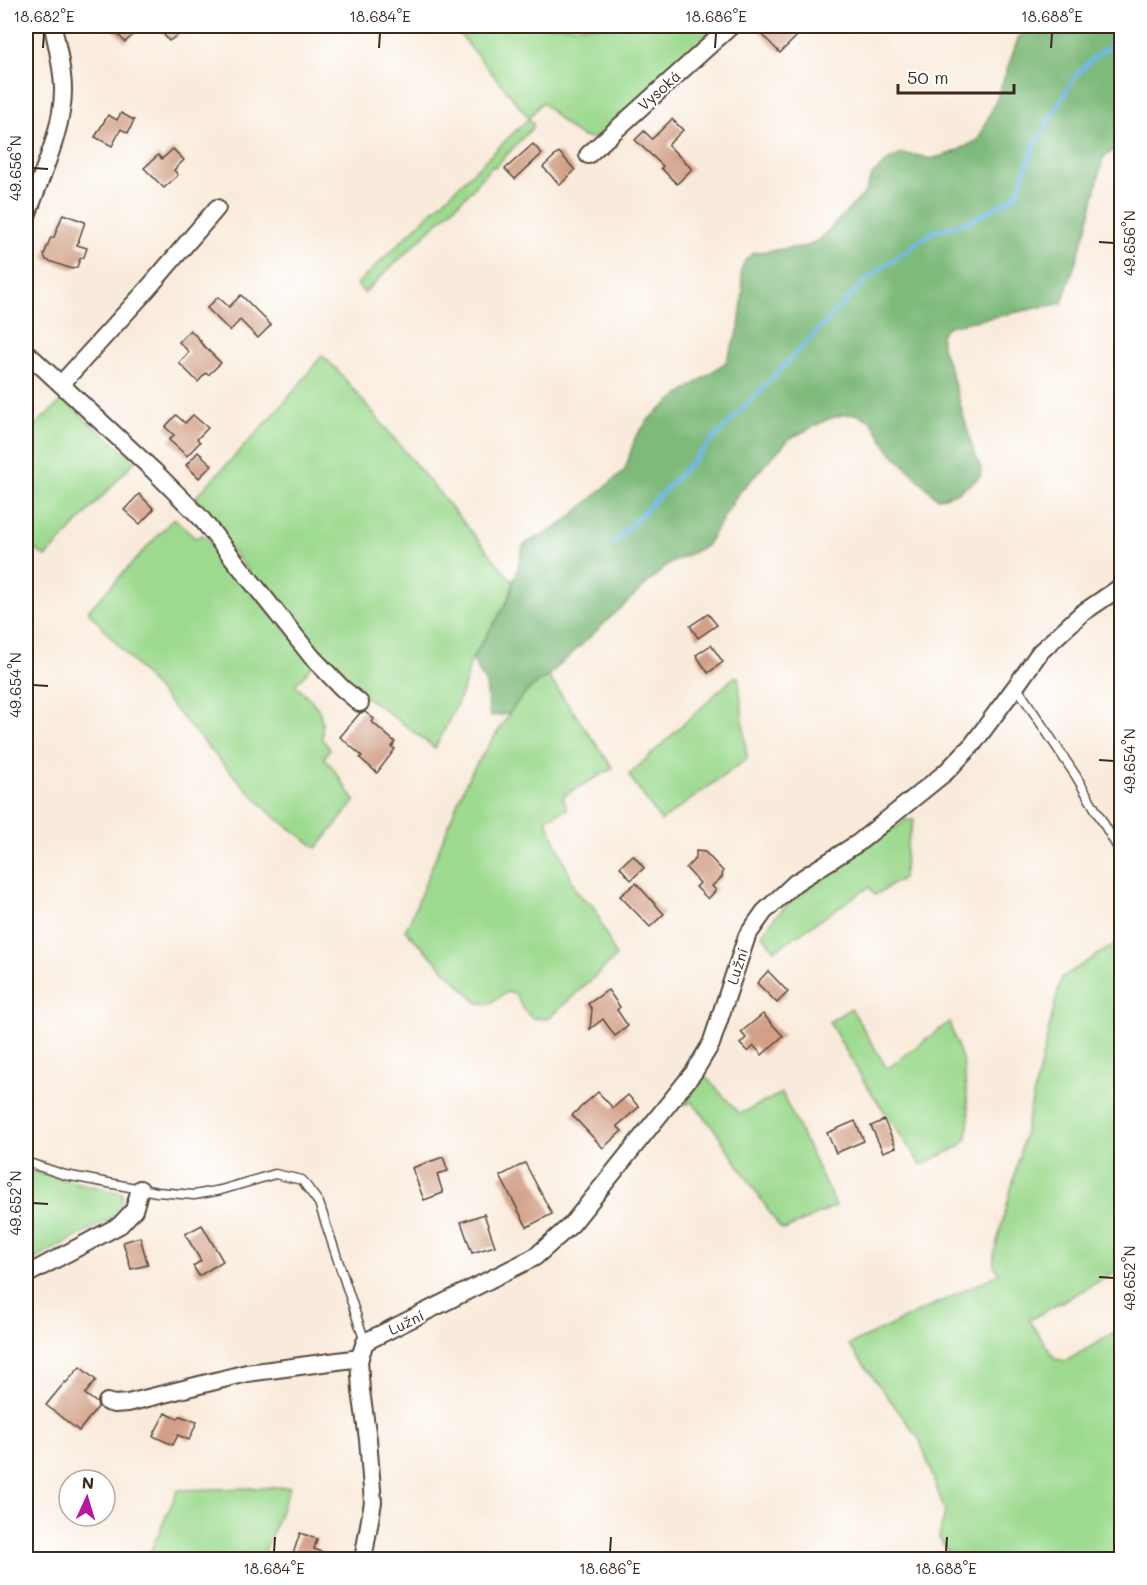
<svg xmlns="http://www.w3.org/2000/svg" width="1147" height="1585" font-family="Mali,sans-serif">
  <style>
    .green { fill: #9dda8f; stroke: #6c8256; stroke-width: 1.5 }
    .forest { fill: #7eba7a; stroke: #5c724c; stroke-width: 1.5 }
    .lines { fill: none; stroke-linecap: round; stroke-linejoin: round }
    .stream { stroke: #71b9e9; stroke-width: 4.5 }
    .building { fill: #d2a087 }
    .lane-casing { stroke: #58473a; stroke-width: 11 }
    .street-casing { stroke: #58473a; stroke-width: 20 }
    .lane { stroke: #fff; stroke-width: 8 }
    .street { stroke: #fff; stroke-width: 16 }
    .ticks { fill: none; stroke: #3b2a1e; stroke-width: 2 }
    .labels { text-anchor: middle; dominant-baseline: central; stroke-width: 4.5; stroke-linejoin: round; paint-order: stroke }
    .street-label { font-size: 15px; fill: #3b2a1e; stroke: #fff }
    .neatline { fill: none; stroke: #3b2a1e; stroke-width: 2 }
    .ticks-label { font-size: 15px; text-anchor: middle; fill: #3b2a1e }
  </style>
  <rect width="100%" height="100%" fill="#fff"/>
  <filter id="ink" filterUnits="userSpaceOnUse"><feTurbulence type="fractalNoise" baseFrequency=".0167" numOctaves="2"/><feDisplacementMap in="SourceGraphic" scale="12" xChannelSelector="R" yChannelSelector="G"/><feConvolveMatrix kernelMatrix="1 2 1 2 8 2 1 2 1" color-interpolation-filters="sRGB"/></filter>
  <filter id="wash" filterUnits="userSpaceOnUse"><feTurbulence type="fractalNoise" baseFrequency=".008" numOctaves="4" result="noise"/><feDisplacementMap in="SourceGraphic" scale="24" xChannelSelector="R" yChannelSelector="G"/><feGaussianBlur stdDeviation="1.35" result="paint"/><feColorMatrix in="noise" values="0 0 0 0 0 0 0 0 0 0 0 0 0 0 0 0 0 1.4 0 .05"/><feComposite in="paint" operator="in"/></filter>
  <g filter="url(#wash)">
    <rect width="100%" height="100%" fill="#f9ebdb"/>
    <!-- green -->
    <g class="green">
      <path d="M453,26H723L597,137C577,144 556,114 542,102L529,118L534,126L495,167L493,166L480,179L472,190L364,293L357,284L529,118Z"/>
      <path d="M322,355L339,372L513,582C508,611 486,632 473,657C469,665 468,675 465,684C457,706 446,727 435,748L374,702C353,691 336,673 319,656L191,502C235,455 285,407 322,355Z"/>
      <polygon points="63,400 135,461 46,557 26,543 26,433"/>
      <path d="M174,518L195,538L203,535L209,540L314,664L295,685C317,706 324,707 322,739L330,749L324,758L332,767L355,801L317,848L272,815L223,764L88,611Z"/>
      <polygon points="548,676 613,768 563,796 567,809 546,819 577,892 586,901 593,905 616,957 548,1019 532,1018 523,1009 515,993 507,992 489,1004 478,1003 405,930 410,921 459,799 470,774 519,699 529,688"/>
      <polygon points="734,677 738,677 739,682 747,759 661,821 629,775"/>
      <path d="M906,820H914L907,844L903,878L875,895L869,887L775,950L762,935C784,900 822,877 856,854C873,843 889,832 906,820Z"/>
      <polygon points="1121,940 1121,1269 1029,1320 1055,1359 1066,1361 1121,1329 1121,1559 952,1559 939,1537 945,1512 920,1440 849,1345 999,1274 994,1265 994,1254 1014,1178 1061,978"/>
      <polygon points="851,1008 887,1069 949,1022 963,1062 969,1116 967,1138 959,1147 921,1165 865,1083 829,1022"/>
      <polygon points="703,1074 740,1114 782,1093 836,1206 784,1230 782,1228 780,1228 715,1130 692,1102 685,1105"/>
      <polygon points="26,1168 44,1175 122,1193 121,1213 26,1264"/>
      <polygon points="290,1487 262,1559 147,1559 178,1490"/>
    </g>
    <!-- forest -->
    <path class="forest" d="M1029,26H1121V145L1103,158L1087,228L1062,303L949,326L944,330L941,336L942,347L950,369L973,449L981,469L980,477C966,487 954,497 937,498L889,450L871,421L857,414L842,415L828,419L789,439L738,494L706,546L667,565L548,676C529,688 522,695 509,714L490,716L486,685L472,658L498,617L511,595L513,582L517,572L523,546L530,541L547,533L563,523L625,470L635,438L650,418L675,398L726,362L739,328L743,292L741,270L745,261L753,253L807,246L818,241L864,194L872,175L890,159L903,154L916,155L931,159L955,152L978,140L997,98L1018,39Z"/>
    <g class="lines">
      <!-- stream -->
      <polyline class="stream" points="613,544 867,279 934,231 968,222 1016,196 1034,146 1075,77 1095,56 1122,40"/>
    </g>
    <g id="blocks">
      <!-- building -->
      <g class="building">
        <polygon points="110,26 126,26 134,34 125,42"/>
        <polygon points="157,26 191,26 169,41"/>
        <polygon points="754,26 787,26 797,36 780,53"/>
        <polygon points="121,113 134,120 128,133 121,129 112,146 95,137 108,115 117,120"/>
        <polygon points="672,119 683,130 668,145 692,169 677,184 661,168 663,166 635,140 644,131 652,139"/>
        <polygon points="533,144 542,154 515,179 505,169"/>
        <polygon points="173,149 184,160 174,170 178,175 164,188 144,168 158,155 162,159"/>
        <polygon points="559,152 575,170 560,185 543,167"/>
        <polygon points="63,214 85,222 77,245 87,248 84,257 80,259 77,267 72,269 46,260 44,255 50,239 54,237"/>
        <polygon points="241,295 271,325 258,338 240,320 230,331 207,308 218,297 229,307"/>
        <polygon points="190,330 201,341 200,342 221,363 208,375 206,373 198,382 179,363 189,352 179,342"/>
        <polygon points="176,415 185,423 193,415 208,428 197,439 200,442 187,456 169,440 174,435 165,427"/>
        <polygon points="198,452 212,465 199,478 186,465"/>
        <polygon points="139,494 154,509 140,524 124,510"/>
        <polygon points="708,614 717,625 698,638 690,626"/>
        <polygon points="711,645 723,662 708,673 696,655"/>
        <polygon points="365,712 374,719 372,722 395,742 392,747 395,749 377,773 360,758 362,756 340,737 360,713"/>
        <polygon points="696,851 705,852 723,871 722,877 712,886 716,890 708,899 696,887 700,883 686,868 696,858"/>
        <polygon points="633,855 644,868 631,880 620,867"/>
        <polygon points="636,883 664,914 650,927 620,896"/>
        <polygon points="768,971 788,992 777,1003 757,983"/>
        <polygon points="608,990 620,1007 617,1010 628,1026 615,1036 603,1019 590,1029 592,1009 588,1004"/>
        <polygon points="763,1014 783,1036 762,1055 754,1046 748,1052 740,1044 746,1038 741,1032"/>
        <polygon points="598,1092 613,1108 628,1095 639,1107 617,1126 622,1131 603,1148 572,1115"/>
        <polygon points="884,1120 896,1147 883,1152 871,1126"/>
        <polygon points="855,1121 864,1141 836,1153 827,1133"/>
        <polygon points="443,1157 448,1171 437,1174 443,1193 424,1200 412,1168"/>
        <polygon points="525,1163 552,1214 527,1227 500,1176"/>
        <polygon points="484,1214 495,1246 472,1253 461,1222"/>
        <polygon points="202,1225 223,1261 199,1276 193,1266 201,1261 185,1234"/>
        <polygon points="140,1237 148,1265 131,1269 123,1242"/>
        <polygon points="80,1367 96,1380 85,1394 97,1403 98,1407 79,1431 46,1405 65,1382 66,1383"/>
        <polygon points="165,1413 178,1419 180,1416 197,1422 189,1440 178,1435 173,1445 153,1436"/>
        <polygon points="300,1533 317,1539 314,1549 337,1557 337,1560 299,1560 292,1557"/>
      </g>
    </g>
  </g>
  <g filter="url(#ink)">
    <use href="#blocks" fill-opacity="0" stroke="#58473a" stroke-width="1.5"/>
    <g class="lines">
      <!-- lane casing -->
      <g class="lane-casing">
        <g id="lane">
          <polyline points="1016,686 1076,776 1122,855"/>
          <polyline points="26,1162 65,1175 157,1192 194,1195 221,1190 275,1174 302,1180 319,1203 365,1342"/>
        </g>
      </g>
      <!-- street casing -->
      <g class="street-casing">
        <g id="street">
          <polyline points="588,155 731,26"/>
          <path d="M26,219C39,179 63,132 63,90C63,69 57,46 53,26"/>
          <polyline points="26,352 154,471 200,517 312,657 342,688 360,703"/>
          <polyline points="61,384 144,293 217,208"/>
          <polyline points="26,1275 120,1225 134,1210 140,1189"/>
          <polyline points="107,1402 114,1404 128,1403 247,1373 360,1358"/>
          <polyline points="363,1560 373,1502 368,1439 361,1391 359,1360 365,1342 535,1257 572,1224 694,1072 711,1044 747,936 764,912 795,883 858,843 946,772 973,744 1016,686 1040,652 1081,614 1122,586"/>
        </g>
      </g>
      <!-- lane -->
      <use href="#lane" class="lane"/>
      <!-- street -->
      <use href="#street" class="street"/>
    </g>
  </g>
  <!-- ticks -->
  <path class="ticks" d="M43,48L44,33M379,48L380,33M715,48L716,33M1051,48L1052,33M33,168L48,169M1099,242L1114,243M33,685L48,686M1099,760L1114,761M33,1203L48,1204M1099,1277L1114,1278M274,1552L275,1537M610,1552L611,1537M946,1552L947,1537"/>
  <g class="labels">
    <!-- street labels -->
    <g class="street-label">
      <text transform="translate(659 90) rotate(-42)">Vysoká</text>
      <text transform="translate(737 966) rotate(-72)">Lužní</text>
      <text transform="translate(406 1322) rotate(-26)">Lužní</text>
    </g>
  </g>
  <!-- margin -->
  <rect width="1147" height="1585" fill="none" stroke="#fff" stroke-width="66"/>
  <!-- north arrow -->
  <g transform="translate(87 1498) rotate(4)"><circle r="28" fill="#ffffff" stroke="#b1aaa5" stroke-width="1.5"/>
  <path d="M0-4.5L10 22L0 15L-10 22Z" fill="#b5179e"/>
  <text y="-9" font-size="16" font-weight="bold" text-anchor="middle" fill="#3b2a1e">N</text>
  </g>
  <!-- scale -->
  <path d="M898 84v9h116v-9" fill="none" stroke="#3b2a1e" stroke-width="3"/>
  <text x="907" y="84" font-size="18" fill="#3b2a1e" stroke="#ffffff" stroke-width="4.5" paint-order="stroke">50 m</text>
  <rect x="33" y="33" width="1081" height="1519" class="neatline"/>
  <g class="ticks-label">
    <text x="44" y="22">18.682°E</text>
    <text x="380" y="22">18.684°E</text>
    <text x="716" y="22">18.686°E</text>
    <text x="1052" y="22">18.688°E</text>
    <text transform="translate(16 168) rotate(-90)" y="5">49.656°N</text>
    <text transform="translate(1130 243) rotate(-90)" y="5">49.656°N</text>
    <text transform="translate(16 685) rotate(-90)" y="5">49.654°N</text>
    <text transform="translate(1130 761) rotate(-90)" y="5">49.654°N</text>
    <text transform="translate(16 1203) rotate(-90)" y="5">49.652°N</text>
    <text transform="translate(1130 1278) rotate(-90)" y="5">49.652°N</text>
    <text x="274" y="1574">18.684°E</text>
    <text x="610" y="1574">18.686°E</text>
    <text x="946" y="1574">18.688°E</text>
  </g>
</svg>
